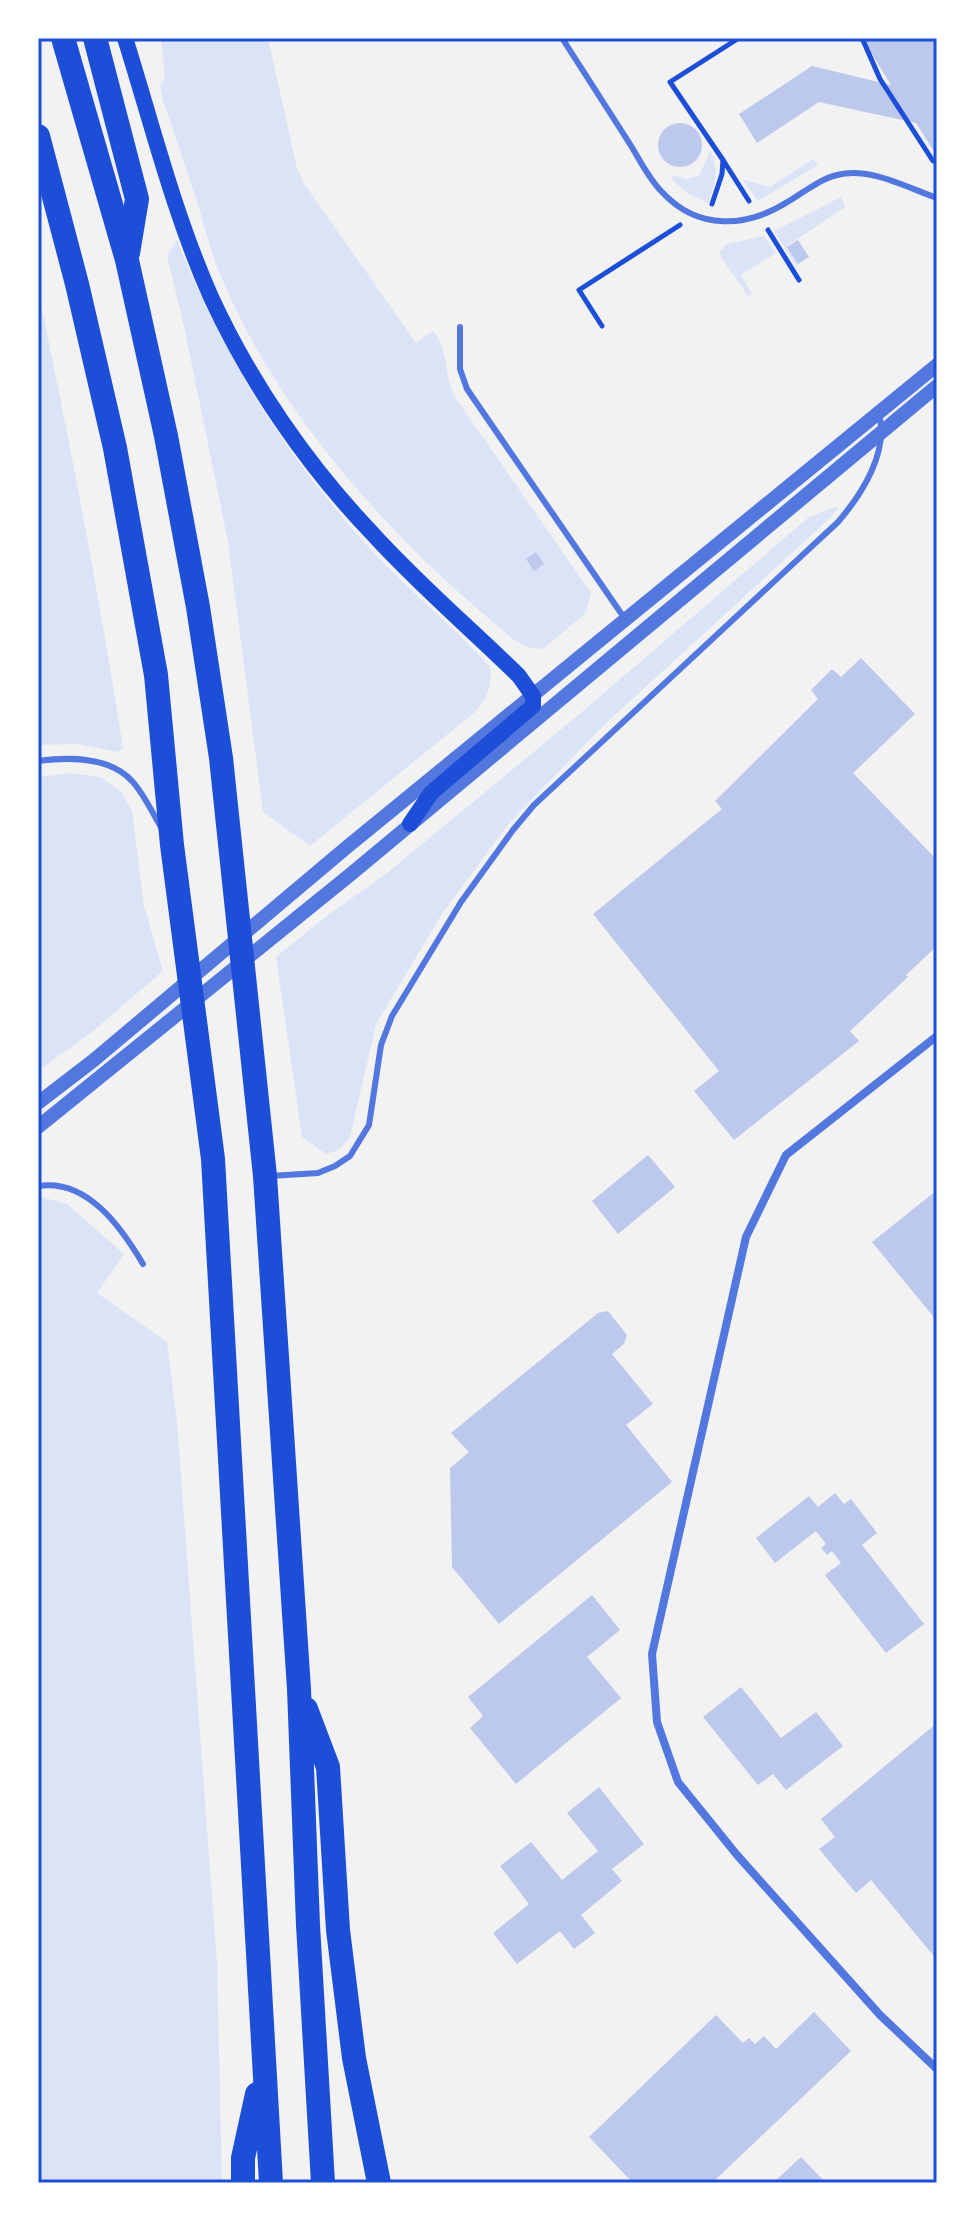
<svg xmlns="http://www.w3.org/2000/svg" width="975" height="2221" font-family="Commissioner,sans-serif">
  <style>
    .green { fill: #dbe4f7 }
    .building { fill: #bdc9ec }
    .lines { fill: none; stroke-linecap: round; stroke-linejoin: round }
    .path { stroke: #1d4ed8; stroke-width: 5 }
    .service { stroke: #5277de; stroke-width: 6 }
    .minor { stroke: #5277de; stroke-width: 8 }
    .tertiary { stroke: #5277de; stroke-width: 14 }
    .secondary { stroke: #1d4ed8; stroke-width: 16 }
    .motorway { stroke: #1d4ed8; stroke-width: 24 }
    .neatline { fill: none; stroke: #1d4ed8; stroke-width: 3 }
  </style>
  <rect width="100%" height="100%" fill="#f2f2f2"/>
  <!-- green -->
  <g class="green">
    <path d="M161,38H268L297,168L303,182L416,343L433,331C450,350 443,374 455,397L591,593L586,613L543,649L530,648L514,640C396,543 279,418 220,274C211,254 206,232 200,211C188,174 176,137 163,101L160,85L165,79Z"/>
    <path d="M710,151C720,170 715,184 708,203L687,193L671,178L674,175L686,179L699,176Z"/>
    <polygon points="813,159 818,165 758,201 742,179 770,187"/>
    <polygon points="841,197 845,207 787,246 798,264 796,266 774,231"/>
    <polygon points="764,236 776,253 741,275 752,294 748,296 721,257 720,251 727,244"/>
    <path d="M177,240C215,335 267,427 333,506C361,541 393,573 425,603C447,624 470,644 490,667C493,687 487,697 475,712L310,846L263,812L228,542L185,331L167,256Z"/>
    <path d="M38,290C70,442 99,594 123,748L118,752L77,744L38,745Z"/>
    <path d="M839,507L831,517L604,725L509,823L442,914L376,1024L350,1137L339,1150L326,1154L302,1137L276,957L328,915L387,873L570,722L809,517C820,514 827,508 839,507Z"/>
    <polygon points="70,773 101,777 121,792 132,811 144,906 163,971 93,1031 38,1071 38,777"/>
    <polygon points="38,1196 67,1204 124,1254 97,1293 167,1342 177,1422 217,1963 222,2183 38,2183"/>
  </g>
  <!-- building -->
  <g class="building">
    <polygon points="862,38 937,38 937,156 916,123 819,102 757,143 739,114 812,66 891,85"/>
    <circle cx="680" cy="145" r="22"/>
    <polygon points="798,240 809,257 798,264 787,247"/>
    <polygon points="536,552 544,564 534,571 526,559"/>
    <polygon points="861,658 915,714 853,773 937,860 937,946 906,975 908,977 850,1031 859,1041 734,1140 694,1091 719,1071 593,914 722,809 715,801 818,699 811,690 832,669 841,677"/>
    <polygon points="648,1155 675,1187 618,1234 592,1201"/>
    <polygon points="937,1190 937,1321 872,1242"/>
    <polygon points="608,1311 627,1335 624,1344 612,1354 653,1404 626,1425 672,1482 499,1624 452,1567 450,1468 469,1452 451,1433 598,1313"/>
    <polygon points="835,1493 844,1504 851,1499 877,1533 862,1545 924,1624 886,1653 825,1575 841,1563 832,1551 827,1555 821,1548 826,1544 816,1531 775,1563 756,1538 809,1496 818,1507"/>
    <polygon points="592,1595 620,1630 587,1657 621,1698 516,1784 470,1728 483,1716 468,1697"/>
    <polygon points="741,1687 781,1738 816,1712 843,1746 786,1790 773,1774 758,1785 703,1717"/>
    <polygon points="937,1723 937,1960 871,1880 856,1893 819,1849 835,1837 821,1819"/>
    <polygon points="599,1787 644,1844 612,1869 622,1881 581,1915 595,1933 574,1949 560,1931 517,1964 493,1933 529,1904 500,1866 531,1842 562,1880 598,1851 567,1813"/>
    <polygon points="814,2012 851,2051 712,2183 633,2183 589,2137 716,2015 743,2043 749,2038 755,2044 764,2036 776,2049"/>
    <polygon points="801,2157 826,2183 773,2183"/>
  </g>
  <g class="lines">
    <!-- path -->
    <g class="path">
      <polyline points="862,38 880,79 933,161 937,161"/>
      <polyline points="723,160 749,201"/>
      <polyline points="712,204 722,174 723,160 670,82 739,38"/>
      <polyline points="768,230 799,280"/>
      <polyline points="602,326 579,290 680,225"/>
    </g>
    <!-- service -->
    <g class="service">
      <path d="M562,38C584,72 606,107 628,141C639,158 648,178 662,192C698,231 747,228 789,201C804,192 820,179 837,175C869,166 908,188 937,198"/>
      <polyline points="460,327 460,369 467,389 625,619"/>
      <path d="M38,761C69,757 109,756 132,781C144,794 153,814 162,829"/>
      <path d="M270,1176L318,1173L335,1166L350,1156L369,1125L381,1045L392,1016L461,902L513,830L534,805L838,522C862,494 889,452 879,414"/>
      <path d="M38,1186C87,1178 121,1227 143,1264"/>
    </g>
    <!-- minor -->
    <polyline class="minor" points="937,1036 786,1155 746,1237 652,1654 657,1722 678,1782 737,1855 880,2015 937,2069"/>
    <!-- tertiary -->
    <g class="tertiary">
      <polyline points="38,1103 94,1060 347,847 937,365"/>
      <polyline points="38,1127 351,874 937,386"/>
    </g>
    <!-- secondary -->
    <path class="secondary" d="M125,38C152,124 174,214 211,297C250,382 307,465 371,532C417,583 470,628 519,676L533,696V706L431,793L410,824"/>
    <!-- motorway -->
    <g class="motorway">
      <polyline points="63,38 127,260 166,436 198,607 221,758 265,1176 299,1689 308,1925 323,2183"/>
      <polyline points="95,38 137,199 128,253"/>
      <polyline points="38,136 77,284 115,448 156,675 172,845 213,1159 271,2183"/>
      <polyline points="306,1709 328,1767 338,1930 354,2058 379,2183"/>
      <polyline points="243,2183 243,2158 257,2094"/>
    </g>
  </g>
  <!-- border -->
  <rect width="975" height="2221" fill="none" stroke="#ffffff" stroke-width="80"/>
  <rect x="40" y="40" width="895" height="2141" class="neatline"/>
</svg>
